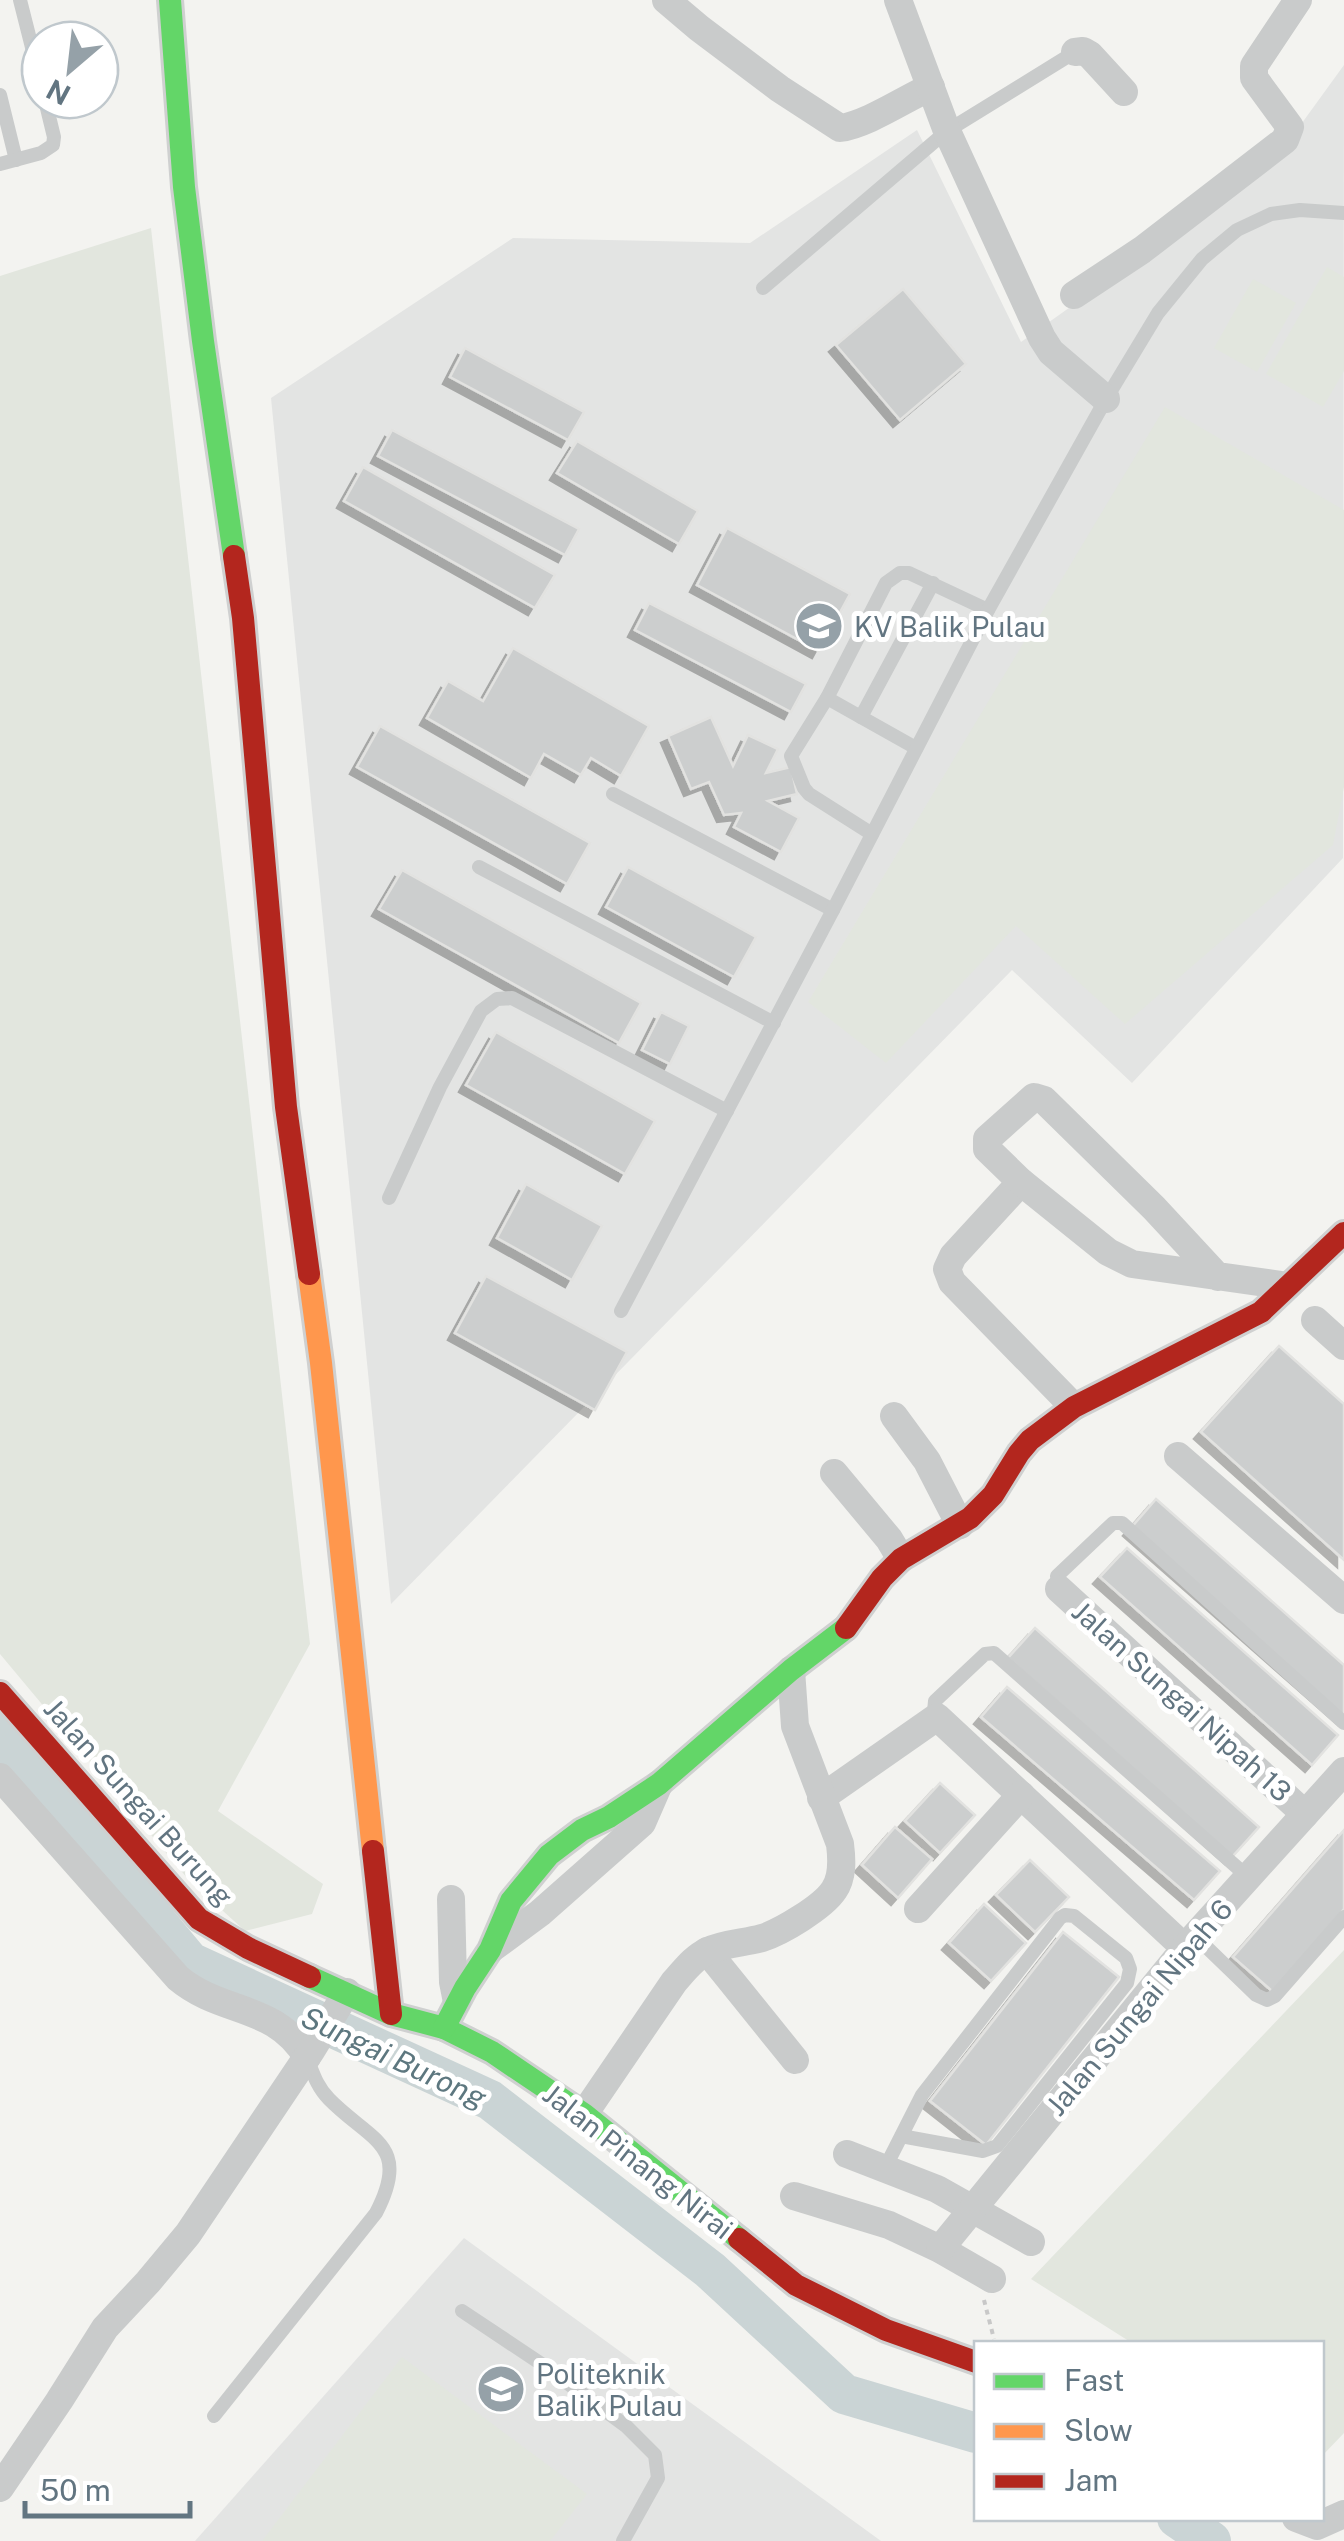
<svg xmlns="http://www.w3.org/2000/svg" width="1344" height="2541" font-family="'Public Sans',sans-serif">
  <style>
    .built { fill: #e3e4e3 }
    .green { fill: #e2e6de }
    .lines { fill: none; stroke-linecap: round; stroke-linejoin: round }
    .river { stroke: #cad4d5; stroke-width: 40 }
    .building { fill: #cccece; stroke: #e2e2e0; stroke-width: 2.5; filter: url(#shadow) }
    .fast-casing { stroke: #cfd0d0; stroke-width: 28 }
    .slow-casing { stroke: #cfd0d0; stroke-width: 28 }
    .jam-casing { stroke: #cfd0d0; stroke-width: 28 }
    .path { stroke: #c8c8c8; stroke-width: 4; stroke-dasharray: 5 5; stroke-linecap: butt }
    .lane { stroke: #c9cbcb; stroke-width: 14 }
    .street { stroke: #c9cbcb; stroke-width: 28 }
    .fast { stroke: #63d668; stroke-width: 22 }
    .slow { stroke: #ff974d; stroke-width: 22 }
    .jam { stroke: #b3261e; stroke-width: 22 }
    .labels { text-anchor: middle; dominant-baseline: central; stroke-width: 10; stroke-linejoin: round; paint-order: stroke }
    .poi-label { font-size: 28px; fill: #627581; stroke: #fff; text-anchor: start }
    .street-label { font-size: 28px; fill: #627581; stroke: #fff }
    .water-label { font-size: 30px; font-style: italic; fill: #5d777f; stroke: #fff }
  </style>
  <defs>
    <filter id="shadow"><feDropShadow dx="-7" dy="7" stdDeviation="0" flood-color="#0004"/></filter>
  </defs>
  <rect width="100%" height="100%" fill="#f3f3f0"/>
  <!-- built -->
  <g class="built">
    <polygon points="1344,65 1343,858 1132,1083 1012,970 391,1604 271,398 513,238 750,243 917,130 1021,342 1273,163"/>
    <polygon points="464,2238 881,2541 195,2541"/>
  </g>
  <!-- green -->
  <g class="green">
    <polygon points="151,228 310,1644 218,1811 323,1884 312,1914 245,1931 188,1879 0,1654 0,276"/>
    <polygon points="1327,267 1344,277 1344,371 1323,407 1266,374"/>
    <polygon points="1253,279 1296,303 1257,372 1214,348"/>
    <polygon points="1165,407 1344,510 1344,787 1333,845 1125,1024 1016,926 886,1063 808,1002"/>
    <polygon points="1344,1950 1344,2433 1322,2456 1322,2344 1132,2343 1031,2279"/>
    <polygon points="402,2357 587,2494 550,2541 262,2541"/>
  </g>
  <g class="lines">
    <!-- river -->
    <g class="river">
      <polyline points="0,1733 190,1962 490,2100 710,2270 844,2394 976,2433"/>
      <polyline points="1177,2518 1211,2541"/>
    </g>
  </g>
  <!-- building -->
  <g class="building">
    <polygon points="903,289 966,364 900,420 836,345"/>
    <polygon points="465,348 584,412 568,440 450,377"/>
    <polygon points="392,430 579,529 565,555 378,456"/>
    <polygon points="577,441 698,511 679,544 557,473"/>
    <polygon points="363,467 555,575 535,608 344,501"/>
    <polygon points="727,528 850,594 819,651 697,585"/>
    <polygon points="649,603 806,684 791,712 635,630"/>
    <polygon points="513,648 649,726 621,776 591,758 581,775 544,754 531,778 427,718 448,681 483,701"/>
    <polygon points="711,717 733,766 748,735 778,749 766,773 791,767 797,794 768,801 799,818 781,852 734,827 741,813 724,815 709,782 691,789 668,736"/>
    <polygon points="380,726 590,843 567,884 357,767"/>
    <polygon points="628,867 756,937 734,977 606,907"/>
    <polygon points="402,870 641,1003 619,1043 379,909"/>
    <polygon points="661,1012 689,1026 670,1064 642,1050"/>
    <polygon points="496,1032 655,1121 625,1174 466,1085"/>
    <polygon points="526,1184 602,1226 572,1280 497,1238"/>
    <polygon points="486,1276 627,1352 595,1410 455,1333"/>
    <polygon points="1279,1346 1344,1404 1344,1560 1201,1432"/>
    <polygon points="1156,1499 1344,1665 1344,1717 1130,1529"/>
    <polygon points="1127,1548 1338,1735 1312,1765 1100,1577"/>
    <polygon points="1035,1628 1259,1827 1232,1857 1008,1658"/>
    <polygon points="1007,1687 1220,1871 1194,1900 981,1717"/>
    <polygon points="940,1783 975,1815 940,1853 905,1821"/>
    <polygon points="895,1827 932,1859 898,1898 862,1865"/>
    <polygon points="1344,1830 1344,1909 1272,1991 1233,1957"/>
    <polygon points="1030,1860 1069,1897 1035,1932 996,1895"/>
    <polygon points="984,1904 1026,1943 991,1981 949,1943"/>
    <polygon points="1063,1932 1119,1977 986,2145 930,2101"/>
  </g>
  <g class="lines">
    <!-- fast casing -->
    <g class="fast-casing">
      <g id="fast">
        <polyline points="170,0 184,187 203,341 234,556"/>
        <polyline points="310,1977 391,2014 444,2028 492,2052 584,2114 739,2239"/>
        <polyline points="444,2028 465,1988 490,1950 511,1901 549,1855 582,1830 609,1817 659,1784 791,1670 846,1628"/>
      </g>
    </g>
    <!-- slow casing -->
    <g class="slow-casing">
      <polyline id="slow" points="309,1274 321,1363 373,1851"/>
    </g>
    <!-- jam casing -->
    <g class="jam-casing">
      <g id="jam">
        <polyline points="234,556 243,618 286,1107 309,1274"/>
        <polyline points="846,1628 882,1578 901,1559 970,1518 993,1495 1019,1453 1030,1440 1074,1407 1261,1312 1344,1233"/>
        <polyline points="0,1693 199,1919 248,1948 310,1977"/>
        <polyline points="373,1851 391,2014"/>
        <polyline points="739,2239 796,2285 886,2330 976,2362"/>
      </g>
    </g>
    <!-- path -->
    <polyline class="path" points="984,2300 994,2339"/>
    <!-- lane -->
    <g class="lane">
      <polyline points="20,0 40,79"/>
      <polyline points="0,95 16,160"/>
      <polyline points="0,164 41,153 53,145 54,137 45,100"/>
      <polyline points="763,288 947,131 1075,52"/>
      <polyline points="827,698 916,748"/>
      <polyline points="861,717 933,583"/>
      <polyline points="613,794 833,910"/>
      <polyline points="872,834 809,794 804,788 791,756 827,698 886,583 900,573 909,573 988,610"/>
      <polyline points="479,867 774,1023"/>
      <polyline points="389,1198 440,1087 481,1011 497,999 512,998 727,1111"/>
      <polyline points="621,1311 833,910 988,610 1106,399 1158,313 1202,259 1237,230 1271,214 1300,210 1344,213"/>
      <polyline points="1059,1589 1057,1576 1113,1523 1122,1523 1344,1723"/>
      <polyline points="937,1717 934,1712 935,1701 985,1654 994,1653 1248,1877"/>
      <polyline points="1195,1936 1256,1995 1267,2000 1275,1996 1344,1917"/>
      <polyline points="885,2168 922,2095 1060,1918 1065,1915 1074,1916 1126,1958 1130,1969 1127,1983 997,2146 983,2151 901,2136"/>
      <polyline points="462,2311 543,2365 626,2426 655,2455 658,2478 623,2541"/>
      <path d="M214,2416L376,2213C412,2144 370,2141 329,2099C317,2087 313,2073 307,2058"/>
    </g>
    <!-- street -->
    <g class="street">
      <path d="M666,0L699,28L780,89L840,128C868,124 904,99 931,87"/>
      <polyline points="898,0 947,131 1042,338 1051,352 1106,399"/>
      <polyline points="1075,52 1083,51 1090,55 1124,92"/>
      <polyline points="1074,295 1142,250 1285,140 1290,127 1254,78 1254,66 1298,0"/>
      <polyline points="1021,1182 953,1256 947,1269 952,1282 1074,1407"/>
      <polyline points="1218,1277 1154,1208 1044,1100 1034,1097 987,1139 987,1149 1021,1182 1108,1252 1132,1264 1288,1286"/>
      <polyline points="1315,1320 1344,1346"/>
      <polyline points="894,1416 927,1461 960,1525"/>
      <polyline points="1178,1456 1344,1600"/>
      <polyline points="834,1473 889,1539 901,1559"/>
      <polyline points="1059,1589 1305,1814"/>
      <path d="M0,1777L178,1978C222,2015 275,2003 307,2057"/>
      <polyline points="821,1798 937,1717 1185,1948"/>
      <polyline points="451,1899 453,1982 457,2002"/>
      <polyline points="918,1909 1021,1795"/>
      <polyline points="491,1949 540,1913 642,1823 659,1784"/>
      <polyline points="707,1951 795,2060"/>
      <path d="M584,2114L674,1982C684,1971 694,1957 708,1951C725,1943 745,1943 762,1938C781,1932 823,1907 834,1890C843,1877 842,1860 840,1844L795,1726L791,1670"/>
      <polyline points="847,2154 937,2189 1031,2242"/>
      <polyline points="794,2196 889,2225 940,2249 992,2279"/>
      <polyline points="940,2249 1195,1936 1344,1771"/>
      <polyline points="0,2488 59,2401 105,2328 148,2282 188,2234 311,2051 347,1992"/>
      <polyline points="1296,2518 1317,2526 1344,2514"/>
    </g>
    <!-- fast -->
    <use href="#fast" class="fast"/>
    <!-- slow -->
    <use href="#slow" class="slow"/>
    <!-- jam -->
    <use href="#jam" class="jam"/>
  </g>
  <!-- icons -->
  <defs>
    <g id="university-disc" transform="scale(2.5)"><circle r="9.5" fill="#95a1a8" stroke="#fff"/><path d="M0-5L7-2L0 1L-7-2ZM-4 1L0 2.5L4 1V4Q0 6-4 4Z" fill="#fff"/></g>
  </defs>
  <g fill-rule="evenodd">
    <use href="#university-disc" x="819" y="626"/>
    <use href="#university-disc" x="501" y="2389"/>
  </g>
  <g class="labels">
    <!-- poi labels -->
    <g class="poi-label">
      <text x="854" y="626">KV Balik Pulau</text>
      <text x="536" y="2373">Politeknik<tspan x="536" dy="32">Balik Pulau</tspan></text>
    </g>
    <!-- street labels -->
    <g class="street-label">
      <text transform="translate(1182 1701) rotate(42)">Jalan Sungai Nipah 13</text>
      <text transform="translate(139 1802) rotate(48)">Jalan Sungai Burung</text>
      <text transform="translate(1139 2007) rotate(-50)">Jalan Sungai Nipah 6</text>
      <text transform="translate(638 2161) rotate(38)">Jalan Pinang Nirai</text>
    </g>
    <!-- water labels -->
    <g class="water-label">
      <text transform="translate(394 2057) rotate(25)">Sungai Burong</text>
    </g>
  </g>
  <!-- legend -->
  <rect x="974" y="2341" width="350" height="180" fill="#ffffff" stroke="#c0c8cd" stroke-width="2.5"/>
  <rect x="994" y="2374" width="50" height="15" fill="#63d668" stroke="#c0c8cd" stroke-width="2.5"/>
  <text x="1064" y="2391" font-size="30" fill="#627581">Fast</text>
  <rect x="994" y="2424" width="50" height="15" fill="#ff974d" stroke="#c0c8cd" stroke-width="2.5"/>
  <text x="1064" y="2441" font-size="30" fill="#627581">Slow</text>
  <rect x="994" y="2474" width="50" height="15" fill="#b3261e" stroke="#c0c8cd" stroke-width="2.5"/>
  <text x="1064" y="2491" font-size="30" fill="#627581">Jam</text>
  <!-- north arrow -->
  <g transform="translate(70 70) rotate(208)"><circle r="48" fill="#ffffff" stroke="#c0c8cd" stroke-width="2.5"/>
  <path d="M0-8L18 38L0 25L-18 38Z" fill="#95a1a8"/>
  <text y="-15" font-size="28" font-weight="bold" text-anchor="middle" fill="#627581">N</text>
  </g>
  <!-- scale -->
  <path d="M25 2501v15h165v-15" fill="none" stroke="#627581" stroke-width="5"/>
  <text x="40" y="2501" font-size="30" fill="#627581" stroke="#ffffff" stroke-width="8" paint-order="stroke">50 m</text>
</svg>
